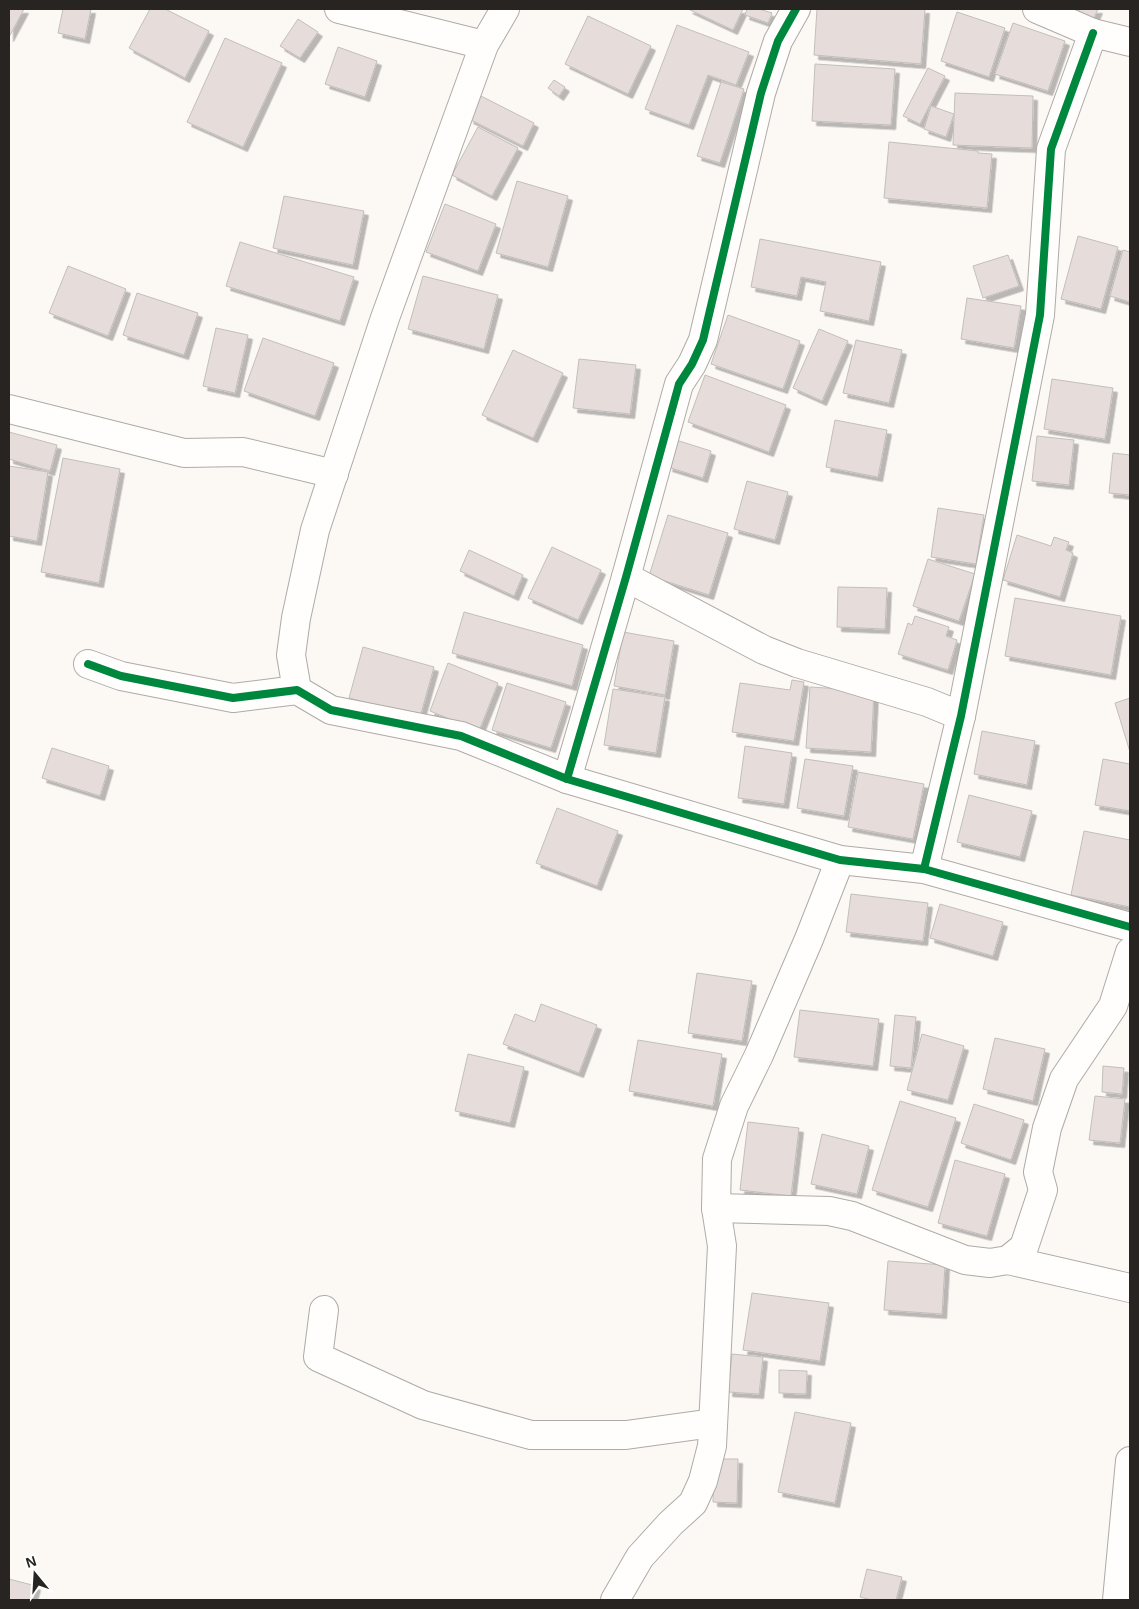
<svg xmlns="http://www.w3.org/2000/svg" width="1139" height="1609" font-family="Helvetica,sans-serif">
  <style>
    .building { fill: #e6ddda; stroke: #c2bebc; filter: url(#shadow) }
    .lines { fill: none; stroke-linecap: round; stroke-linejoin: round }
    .minor-casing { stroke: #aeaba8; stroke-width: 30 }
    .minor { stroke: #fffefd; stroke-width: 28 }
    .cycleway-casing { stroke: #fff; stroke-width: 11 }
    .cycleway { stroke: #00873e; stroke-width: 8 }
  </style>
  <defs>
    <filter id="shadow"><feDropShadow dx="4.5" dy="4.5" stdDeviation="0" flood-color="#0004"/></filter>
  </defs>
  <rect width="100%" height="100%" fill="#fcf8f4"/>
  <!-- building -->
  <g class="building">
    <polygon points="9,9 24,9 9,37"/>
    <polygon points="63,9 91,9 85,39 58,33"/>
    <polygon points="150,9 165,9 209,31 185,78 129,48"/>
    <polygon points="688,9 743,9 733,30"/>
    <polygon points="747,9 759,9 772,13 768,23 745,15"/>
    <polygon points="817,9 925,9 921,64 814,55"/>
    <polygon points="1080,9 1098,9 1093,20 1078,13"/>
    <polygon points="957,12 1005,28 989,77 941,61"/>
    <polygon points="588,16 651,46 628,94 565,64"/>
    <polygon points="298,19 318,32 300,58 280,46"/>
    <polygon points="1013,23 1065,41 1048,91 995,74"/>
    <polygon points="677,25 749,52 736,85 708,75 689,125 645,109"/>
    <polygon points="225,38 282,63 243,147 187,122"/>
    <polygon points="338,47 377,61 365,97 325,84"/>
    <polygon points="815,64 895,69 891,125 812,121"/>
    <polygon points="928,68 945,76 920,124 903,116"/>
    <polygon points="554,80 565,87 559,96 548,88"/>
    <polygon points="721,82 744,89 720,163 697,156"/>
    <polygon points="955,93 1033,96 1032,148 953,145"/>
    <polygon points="481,96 534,123 523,146 469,119"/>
    <polygon points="931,106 954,114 946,137 924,129"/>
    <polygon points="478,127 518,148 492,196 452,175"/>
    <polygon points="889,142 978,151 978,153 992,154 987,208 884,198"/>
    <polygon points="517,181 568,196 548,267 496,253"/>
    <polygon points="284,196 364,211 353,265 273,248"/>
    <polygon points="445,204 496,224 478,271 426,252"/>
    <polygon points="1078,236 1118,247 1101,309 1061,299"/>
    <polygon points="760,239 881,262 869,321 820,311 826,282 801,277 797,296 751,287"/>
    <polygon points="240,242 354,277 340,321 226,286"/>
    <polygon points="1123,250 1130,252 1130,302 1110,296"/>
    <polygon points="1008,255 1019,286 983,298 973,266"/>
    <polygon points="68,266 126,289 108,336 49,313"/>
    <polygon points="423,276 498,295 484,349 408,329"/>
    <polygon points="137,293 198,313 184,355 123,335"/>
    <polygon points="967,298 1021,306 1014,348 961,339"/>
    <polygon points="728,315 800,341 783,389 711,364"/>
    <polygon points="216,328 248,335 235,393 203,386"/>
    <polygon points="819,329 848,341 822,401 793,388"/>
    <polygon points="263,338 334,363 315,416 244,391"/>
    <polygon points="856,340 902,350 889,403 843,393"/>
    <polygon points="513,350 563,373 533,438 482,415"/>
    <polygon points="579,359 636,365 630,414 573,408"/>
    <polygon points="705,375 786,405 769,452 688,422"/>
    <polygon points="1052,379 1113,388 1105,439 1044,429"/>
    <polygon points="835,420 887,430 878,477 826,467"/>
    <polygon points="9,432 57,445 50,471 9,459"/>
    <polygon points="1037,436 1074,440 1069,485 1032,481"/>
    <polygon points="676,440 711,451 703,478 668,467"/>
    <polygon points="1113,453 1130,455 1130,495 1109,493"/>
    <polygon points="63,458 120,469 99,583 41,572"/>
    <polygon points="9,466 48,472 37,541 9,536"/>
    <polygon points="747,481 788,492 775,540 734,529"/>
    <polygon points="938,508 984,515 976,564 931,557"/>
    <polygon points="668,515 728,533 709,595 649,576"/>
    <polygon points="1017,535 1051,546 1054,537 1069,542 1066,550 1073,553 1060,597 1003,580"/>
    <polygon points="552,547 601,570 578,620 528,598"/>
    <polygon points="469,550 523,575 514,596 460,571"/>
    <polygon points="928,559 975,574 959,621 913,606"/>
    <polygon points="838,587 887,588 885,629 837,627"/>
    <polygon points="1015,598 1121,616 1111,675 1005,656"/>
    <polygon points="464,612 583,645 572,686 452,653"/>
    <polygon points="915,616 949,627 946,636 957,640 948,670 898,654 908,623 912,625"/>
    <polygon points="623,632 674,641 665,695 614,686"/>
    <polygon points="363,647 434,667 420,717 349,698"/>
    <polygon points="448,663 498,683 479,731 430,711"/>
    <polygon points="792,680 804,682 794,741 732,732 740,683 790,690"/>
    <polygon points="507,683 566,702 551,748 492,730"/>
    <polygon points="810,687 874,691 871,752 806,748"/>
    <polygon points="613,689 665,697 656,753 604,745"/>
    <polygon points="1130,698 1130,752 1115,703"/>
    <polygon points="982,731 1035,741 1027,785 974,774"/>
    <polygon points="745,746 792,753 784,804 738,798"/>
    <polygon points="52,748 109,766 100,796 42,778"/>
    <polygon points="805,759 853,766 844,816 797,808"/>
    <polygon points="1103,759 1130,764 1130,811 1095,805"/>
    <polygon points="858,772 924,784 913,839 848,827"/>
    <polygon points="969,795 1032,811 1020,857 957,842"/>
    <polygon points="557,808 618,831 597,886 536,863"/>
    <polygon points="1084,831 1130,840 1130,907 1071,895"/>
    <polygon points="851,894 928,903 923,941 846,932"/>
    <polygon points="940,904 1003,922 993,956 930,938"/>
    <polygon points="697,973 752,981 742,1041 688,1033"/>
    <polygon points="541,1004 597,1025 579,1073 503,1044 515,1014 535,1022"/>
    <polygon points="800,1010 879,1019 873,1066 794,1057"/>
    <polygon points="895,1015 916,1017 911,1068 890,1066"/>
    <polygon points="922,1034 964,1046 948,1100 907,1090"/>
    <polygon points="995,1038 1045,1049 1033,1101 983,1089"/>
    <polygon points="638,1040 722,1054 713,1106 629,1091"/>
    <polygon points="468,1054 524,1067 510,1123 455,1111"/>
    <polygon points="1103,1066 1124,1068 1122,1094 1102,1092"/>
    <polygon points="1095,1096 1125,1099 1120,1143 1089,1140"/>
    <polygon points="900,1101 956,1118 928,1207 872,1190"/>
    <polygon points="974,1104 1024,1120 1011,1160 961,1143"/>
    <polygon points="748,1122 799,1128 791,1196 740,1190"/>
    <polygon points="822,1134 869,1146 857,1194 811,1184"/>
    <polygon points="955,1160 1005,1174 987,1236 938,1223"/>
    <polygon points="888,1261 945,1265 942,1314 884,1310"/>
    <polygon points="752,1293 829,1303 820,1361 743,1350"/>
    <polygon points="732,1354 763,1357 759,1394 728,1392"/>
    <polygon points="779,1370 807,1371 806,1394 779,1393"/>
    <polygon points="795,1412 851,1423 835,1503 778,1492"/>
    <polygon points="714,1459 738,1459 737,1503 713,1502"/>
    <polygon points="867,1569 902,1577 896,1600 872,1600 860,1597"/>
    <polygon points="9,1579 36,1586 32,1600 9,1600"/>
  </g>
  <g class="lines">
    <!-- minor casing -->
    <g class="minor-casing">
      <g id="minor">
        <polyline points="339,9 484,45"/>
        <polyline points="1037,9 1093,33 1130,42"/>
        <polyline points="9,409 184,453 243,452 334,474"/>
        <polyline points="626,577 764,650 797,663 927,702 961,716"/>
        <polyline points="88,664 121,676 233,698 297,690 331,710 461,736 567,779 840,860 924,869 1130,927"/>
        <polyline points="297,690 291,655 296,618 315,530 385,318 484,45 505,9"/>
        <polyline points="567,779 626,577 679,384 692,364 703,340 761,93 778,41 796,9"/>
        <polyline points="924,869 961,716 1040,315 1051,149 1093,33"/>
        <polyline points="716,1208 829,1211 852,1216 965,1260 990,1263 1008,1260 1024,1247 1043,1190 1038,1172 1047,1128 1064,1079 1113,1006 1130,952"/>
        <polyline points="1008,1260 1130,1288"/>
        <polyline points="324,1310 318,1357 423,1405 531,1435 626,1435 713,1423"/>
        <polyline points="615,1600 640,1557 671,1523 693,1503 703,1481 712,1446 722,1246 716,1208 717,1159 734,1106 759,1055 809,939 840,860"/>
        <polyline points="1117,1600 1130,1461"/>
      </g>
    </g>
    <!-- minor -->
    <use href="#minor" class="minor"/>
    <!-- cycleway casing -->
    <g class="cycleway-casing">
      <g id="cycleway">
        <polyline points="88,664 121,676 233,698 297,690 331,710 461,736 567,779 840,860 924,869 1130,927"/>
        <polyline points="567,779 626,577 679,384 692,364 703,340 761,93 778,41 796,9"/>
        <polyline points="924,869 961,716 1040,315 1051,149 1093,33"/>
      </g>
    </g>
    <!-- cycleway -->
    <use href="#cycleway" class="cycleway"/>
  </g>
  <!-- border -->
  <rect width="1139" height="1609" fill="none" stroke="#272421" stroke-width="20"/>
  <!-- north arrow -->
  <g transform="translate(35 1574) rotate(342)" stroke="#ffffff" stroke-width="4" paint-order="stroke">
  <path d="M0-4L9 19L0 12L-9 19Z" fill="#272421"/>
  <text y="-8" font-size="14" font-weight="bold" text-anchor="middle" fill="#272421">N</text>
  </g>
</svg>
